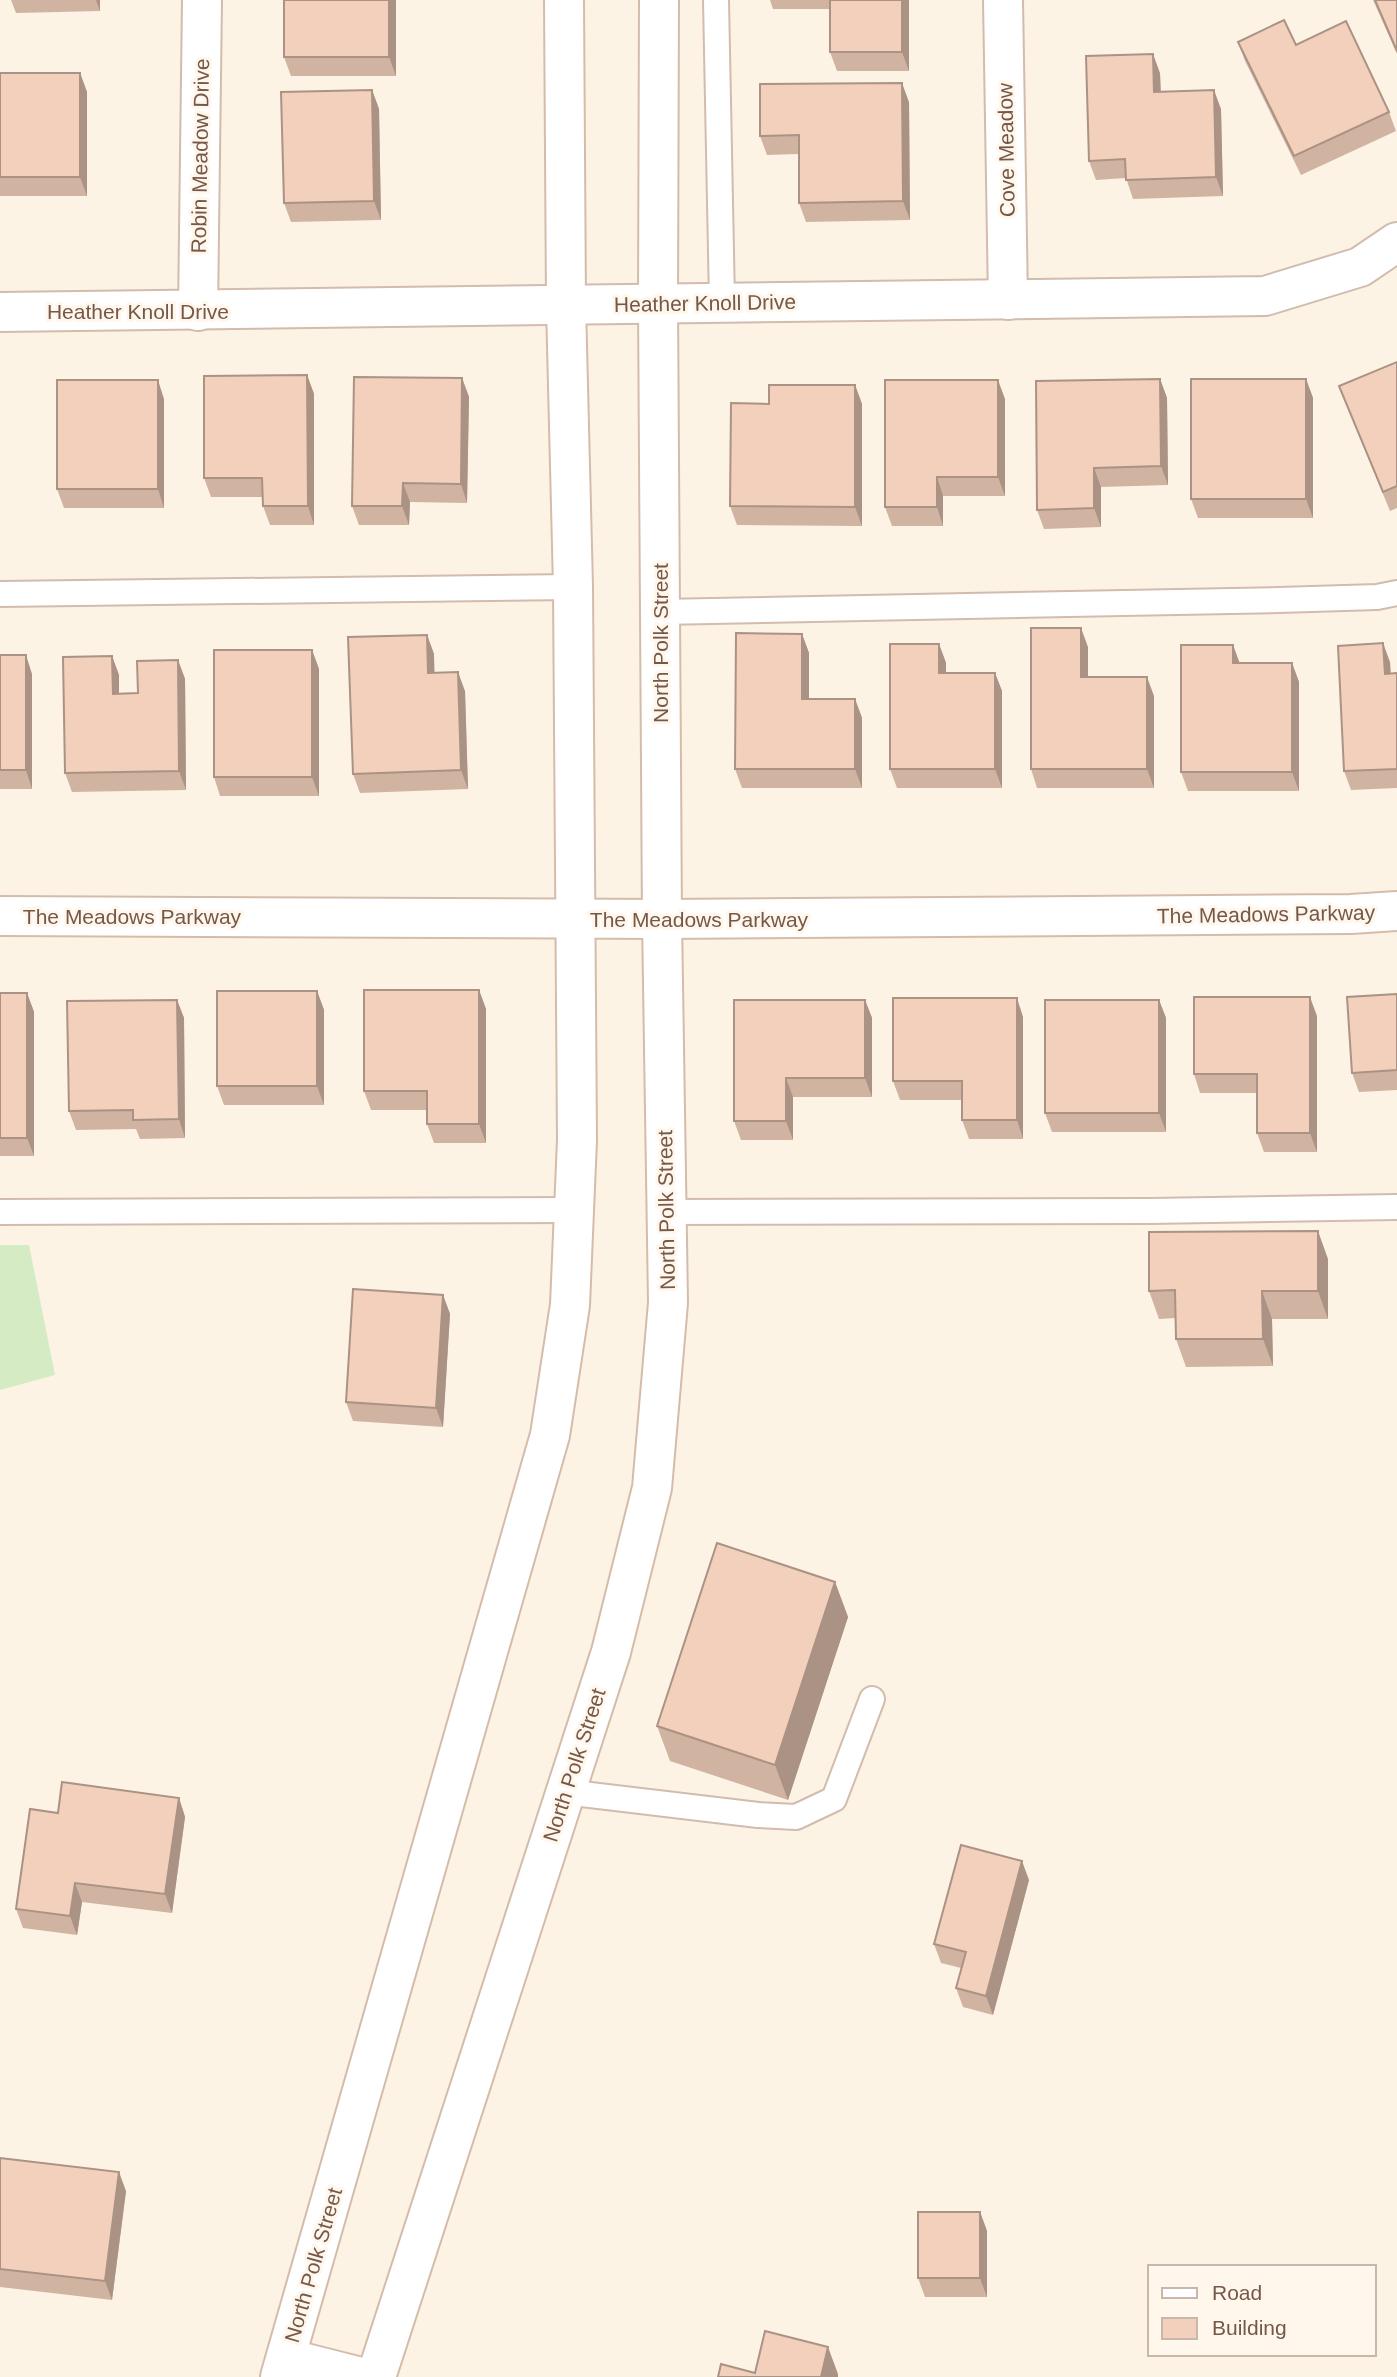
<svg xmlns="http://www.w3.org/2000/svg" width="1397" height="2377" font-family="Helvetica,sans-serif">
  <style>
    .green { fill: #d4ebc3 }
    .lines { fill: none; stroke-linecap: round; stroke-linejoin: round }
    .lane-casing { stroke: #d1bcad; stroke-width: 28 }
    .street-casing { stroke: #d1bcad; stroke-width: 42 }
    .secondary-casing { stroke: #d4bcab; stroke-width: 42 }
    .lane { stroke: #fff; stroke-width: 24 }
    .street { stroke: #fff; stroke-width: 38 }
    .secondary { stroke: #fff; stroke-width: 38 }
    .wall { fill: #d1b3a2 }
    .shaded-wall { fill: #aa9284 }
    .building { fill: #f3d0bc; stroke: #aa9284; stroke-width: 2 }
    .labels { text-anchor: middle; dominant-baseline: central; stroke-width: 6; stroke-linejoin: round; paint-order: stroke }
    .street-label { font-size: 21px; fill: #765849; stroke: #fff7ec }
  </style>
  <rect width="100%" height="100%" fill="#fdf3e5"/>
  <!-- green -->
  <polygon class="green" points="0,1245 29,1245 55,1375 0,1390"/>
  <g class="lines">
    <!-- lane casing -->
    <g class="lane-casing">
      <g id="lane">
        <polyline points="716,0 722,302"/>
        <polyline points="0,594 573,587"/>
        <polyline points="660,612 1279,600 1377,597 1397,593"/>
        <polyline points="0,1212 574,1210"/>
        <polyline points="667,1212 1150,1211 1397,1207"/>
        <polyline points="565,1792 758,1815 796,1817 834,1799 872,1699"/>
      </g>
    </g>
    <!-- street casing -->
    <g class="street-casing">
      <g id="street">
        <polyline points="1003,0 1008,300"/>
        <polyline points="198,311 202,0"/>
        <polyline points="0,312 1265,296 1360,267 1397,242"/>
      </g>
    </g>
    <!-- secondary casing -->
    <g class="secondary-casing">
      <g id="secondary">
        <polyline points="0,916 662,919 1351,914 1397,911"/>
        <polyline points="286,2358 361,2377"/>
        <polyline points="280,2377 550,1435 570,1305 577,1140 573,587 566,305 564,0"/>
        <polyline points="376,2377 611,1652 652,1488 668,1303 662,919 658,304 659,0"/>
      </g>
    </g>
    <!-- lane -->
    <use href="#lane" class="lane"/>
    <!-- street -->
    <use href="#street" class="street"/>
    <!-- secondary -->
    <use href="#secondary" class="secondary"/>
  </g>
  <!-- wall -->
  <g class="wall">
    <polygon points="11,0 100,0 100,11 16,13"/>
    <polygon points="396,0 396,76 291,76 284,57"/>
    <polygon points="770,0 909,0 909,71 837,71 830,52 830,9 773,9"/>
    <polygon points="1373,0 1397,0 1397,54"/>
    <polygon points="1238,42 1296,45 1389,112 1396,131 1301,175 1245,61"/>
    <polygon points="0,73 80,73 87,92 87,196 0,196"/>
    <polygon points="1160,73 1161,91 1221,109 1223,196 1133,199 1126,178 1096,180 1089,161"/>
    <polygon points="372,90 379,109 381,220 291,222 284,203"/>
    <polygon points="909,102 910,220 806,222 799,203 799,154 767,155 760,136"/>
    <polygon points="1397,362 1397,508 1390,511 1339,386"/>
    <polygon points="307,375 314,394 314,525 270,525 263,506 262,497 211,497 204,478"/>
    <polygon points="462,378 469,397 467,503 410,502 409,525 359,525 352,506"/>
    <polygon points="1160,379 1167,398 1168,485 1101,487 1101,527 1044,529 1037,510"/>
    <polygon points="1306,379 1313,398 1313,518 1198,518 1191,499"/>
    <polygon points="855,385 862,404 862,526 737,525 730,506 769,404"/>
    <polygon points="164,399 164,508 64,508 57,489"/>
    <polygon points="1005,399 1005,496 943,496 943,526 892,526 885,507"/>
    <polygon points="802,634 809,653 809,699 855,699 862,718 862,788 742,788 735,769"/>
    <polygon points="427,635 434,654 434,672 465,691 468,789 360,793 353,774"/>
    <polygon points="939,644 946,663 946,673 995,673 1002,691 1002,788 897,788 890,769"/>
    <polygon points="1233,645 1239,663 1292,663 1299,682 1299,791 1188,791 1181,772"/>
    <polygon points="1088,647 1088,677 1154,696 1154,788 1037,788 1031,769"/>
    <polygon points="312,650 319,669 319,796 220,796 214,777"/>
    <polygon points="0,655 32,674 32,789 0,789"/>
    <polygon points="112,656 119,675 119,694 138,693 178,660 185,679 186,790 72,792 65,773"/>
    <polygon points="1390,662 1391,674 1397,673 1397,788 1351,790 1344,771"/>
    <polygon points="479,990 486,1009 486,1143 434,1143 427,1124 427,1110 371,1110 364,1091"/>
    <polygon points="317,991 324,1010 324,1105 224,1105 217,1086"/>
    <polygon points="0,993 27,993 34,1012 34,1156 0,1156"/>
    <polygon points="1397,994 1397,1090 1359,1092 1352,1073"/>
    <polygon points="177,1000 184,1018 185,1138 140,1139 136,1129 76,1130 69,1111"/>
    <polygon points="865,1000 872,1018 872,1097 793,1097 793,1140 741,1140 734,1121"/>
    <polygon points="1159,1000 1166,1018 1166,1132 1052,1132 1045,1113"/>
    <polygon points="1317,1016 1317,1152 1264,1152 1257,1133 1257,1093 1200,1093 1194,1074"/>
    <polygon points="1023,1017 1023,1139 969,1139 962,1120 962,1100 900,1100 893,1081"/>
    <polygon points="1328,1259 1328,1319 1272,1319 1273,1366 1186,1367 1176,1339 1176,1318 1159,1319 1149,1291"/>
    <polygon points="443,1295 450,1314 443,1427 353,1421 346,1402"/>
    <polygon points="835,1582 848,1617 788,1800 670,1761 657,1726"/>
    <polygon points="179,1798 185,1817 172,1913 82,1902 77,1935 23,1928 16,1909 58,1813"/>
    <polygon points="1029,1880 993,2015 963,2007 956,1988 961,1968 941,1963 934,1944"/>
    <polygon points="0,2158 126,2191 112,2300 0,2287"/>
    <polygon points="980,2212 987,2231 987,2297 925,2297 918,2278"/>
  </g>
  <!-- shaded-wall -->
  <g class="shaded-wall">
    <polygon points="96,0 100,0 100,11"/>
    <polygon points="389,0 396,0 396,76 389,57"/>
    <polygon points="902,0 909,0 909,71 902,52"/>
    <polygon points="1153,54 1160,73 1161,111 1154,92"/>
    <polygon points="80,73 87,92 87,196 80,177"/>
    <polygon points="902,83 909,102 910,220 903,201"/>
    <polygon points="372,90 379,109 381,220 374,201"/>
    <polygon points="1214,90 1221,109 1223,196 1216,177"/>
    <polygon points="307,375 314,394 314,525 308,506"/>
    <polygon points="462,378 469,397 467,503 461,484"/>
    <polygon points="1160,379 1167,398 1168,485 1161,466"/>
    <polygon points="1306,379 1313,398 1313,518 1306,499"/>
    <polygon points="158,380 164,399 164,508 158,489"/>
    <polygon points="998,380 1005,399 1005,496 998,477"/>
    <polygon points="855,385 862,404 862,526 855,507"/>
    <polygon points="1094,468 1101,487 1101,527 1094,508"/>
    <polygon points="937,477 943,496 943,526 937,507"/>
    <polygon points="403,483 410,502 409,525 402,506"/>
    <polygon points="1081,628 1088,647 1088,696 1081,677"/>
    <polygon points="802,634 809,653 809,718 802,699"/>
    <polygon points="427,635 434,654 435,691 428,673"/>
    <polygon points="1383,643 1390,662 1391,693 1385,674"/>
    <polygon points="939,644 946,663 946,691 939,673"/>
    <polygon points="1233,645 1240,664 1233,663"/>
    <polygon points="312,650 319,669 319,796 312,777"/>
    <polygon points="26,655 32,674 32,789 26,770"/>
    <polygon points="112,656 119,675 119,713 113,694"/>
    <polygon points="178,660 185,679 186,790 179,771"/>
    <polygon points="1292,663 1299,682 1299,791 1292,772"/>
    <polygon points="458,672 465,691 468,789 461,770"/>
    <polygon points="995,673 1002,691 1002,788 995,769"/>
    <polygon points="1147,677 1154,696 1154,788 1147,769"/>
    <polygon points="855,699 862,718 862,788 855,769"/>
    <polygon points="479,990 486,1009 486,1143 479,1124"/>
    <polygon points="317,991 324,1010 324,1105 317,1086"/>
    <polygon points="27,993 34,1012 34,1156 27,1138"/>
    <polygon points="1310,997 1317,1016 1317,1152 1310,1133"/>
    <polygon points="1017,998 1023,1017 1023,1139 1017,1120"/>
    <polygon points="177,1000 184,1018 185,1138 179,1119"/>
    <polygon points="865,1000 872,1018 872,1097 865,1078"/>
    <polygon points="1159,1000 1166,1018 1166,1132 1159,1113"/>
    <polygon points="786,1078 793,1097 793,1140 786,1121"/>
    <polygon points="1318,1231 1328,1259 1328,1319 1318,1291"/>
    <polygon points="1262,1291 1272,1319 1273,1366 1263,1339"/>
    <polygon points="443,1295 450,1314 443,1427 436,1408"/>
    <polygon points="835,1582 848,1617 788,1800 775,1765"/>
    <polygon points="179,1798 185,1817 172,1913 165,1894"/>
    <polygon points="1022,1861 1029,1880 993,2015 986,1996"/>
    <polygon points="75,1883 82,1902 77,1935 70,1916"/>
    <polygon points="119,2172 126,2191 112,2300 105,2281"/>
    <polygon points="980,2212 987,2231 987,2297 980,2278"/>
    <polygon points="828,2347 838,2374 838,2377 821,2377"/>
  </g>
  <!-- building -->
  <g class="building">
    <rect x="284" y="0" width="105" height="57"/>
    <rect x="830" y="0" width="72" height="52"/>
    <polygon points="1375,0 1397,0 1397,51"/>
    <polygon points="1284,20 1296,45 1346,21 1389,112 1294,156 1238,42"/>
    <polygon points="1153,54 1154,92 1214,90 1216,177 1126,180 1125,159 1089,161 1086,56"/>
    <rect x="0" y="73" width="80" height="104"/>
    <polygon points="902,83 903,201 799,203 799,135 760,136 760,84"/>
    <polygon points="372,90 374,201 284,203 281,92"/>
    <polygon points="1397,362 1397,486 1383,492 1339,386"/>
    <polygon points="307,375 308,506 263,506 262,478 204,478 204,376"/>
    <polygon points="354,377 462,378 461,484 403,483 402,506 352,506"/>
    <polygon points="1160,379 1161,466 1094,468 1094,508 1037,510 1036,381"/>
    <rect x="1191" y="379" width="115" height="120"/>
    <rect x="57" y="380" width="101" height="109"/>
    <polygon points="885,380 998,380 998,477 937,477 937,507 885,507"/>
    <polygon points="769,385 855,385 855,507 730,506 731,403 769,404"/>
    <polygon points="1031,628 1081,628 1081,677 1147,677 1147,769 1031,769"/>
    <polygon points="736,633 802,634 802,699 855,699 855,769 735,769"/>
    <polygon points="427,635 428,673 458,672 461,770 353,774 348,637"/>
    <polygon points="1383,643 1385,674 1397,673 1397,769 1344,771 1338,646"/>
    <polygon points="890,644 939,644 939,673 995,673 995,769 890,769"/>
    <polygon points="1181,645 1233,645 1233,663 1292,663 1292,772 1181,772"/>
    <rect x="214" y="650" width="98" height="127"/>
    <rect x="0" y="655" width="26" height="115"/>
    <polygon points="112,656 113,694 138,693 137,661 178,660 179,771 65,773 63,657"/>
    <polygon points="364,990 479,990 479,1124 427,1124 427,1091 364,1091"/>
    <rect x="217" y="991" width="100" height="95"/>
    <rect x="0" y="993" width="27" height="145"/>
    <polygon points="1397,994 1397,1070 1352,1073 1347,997"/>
    <polygon points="1194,997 1310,997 1310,1133 1257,1133 1257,1074 1194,1074"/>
    <polygon points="893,998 1017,998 1017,1120 962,1120 962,1081 893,1081"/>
    <polygon points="177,1000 179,1119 133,1120 133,1110 69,1111 67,1001"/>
    <polygon points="734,1000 865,1000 865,1078 786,1078 786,1121 734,1121"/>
    <rect x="1045" y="1000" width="114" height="113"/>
    <polygon points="1318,1231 1318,1291 1262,1291 1263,1339 1176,1339 1175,1290 1149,1291 1149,1232"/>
    <polygon points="353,1289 443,1295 436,1408 346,1402"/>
    <polygon points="717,1543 835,1582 775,1765 657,1726"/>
    <polygon points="62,1782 179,1798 165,1894 75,1883 70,1916 16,1909 30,1809 58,1813"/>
    <polygon points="961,1845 1022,1861 986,1996 956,1988 966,1952 934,1944"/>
    <polygon points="0,2158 119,2172 105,2281 0,2269"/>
    <rect x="918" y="2212" width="62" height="66"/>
    <polygon points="765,2331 828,2347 821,2377 718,2377 721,2364 755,2373"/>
  </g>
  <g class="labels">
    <!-- street labels -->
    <g class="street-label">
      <text transform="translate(1006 150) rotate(-91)">Cove Meadow</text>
      <text transform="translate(200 156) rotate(-89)">Robin Meadow Drive</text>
      <text transform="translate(705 303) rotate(-1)">Heather Knoll Drive</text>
      <text x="138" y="311">Heather Knoll Drive</text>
      <text transform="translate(660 643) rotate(-90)">North Polk Street</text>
      <text transform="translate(1266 914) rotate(-1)">The Meadows Parkway</text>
      <text x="132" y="916">The Meadows Parkway</text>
      <text x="699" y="919">The Meadows Parkway</text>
      <text transform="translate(666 1210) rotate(-91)">North Polk Street</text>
      <text transform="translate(574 1765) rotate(-72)">North Polk Street</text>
      <text transform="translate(313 2265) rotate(-74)">North Polk Street</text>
    </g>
  </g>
  <!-- legend -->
  <rect x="1148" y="2265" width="228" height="91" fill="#fff7ec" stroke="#c8b7ab" stroke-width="2"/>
  <rect x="1162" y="2288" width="35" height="10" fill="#ffffff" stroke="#c8b7ab" stroke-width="2"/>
  <text x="1212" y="2300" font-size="21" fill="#765849">Road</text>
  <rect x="1162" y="2318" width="35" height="21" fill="#f3d0bc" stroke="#c8b7ab" stroke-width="2"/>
  <text x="1212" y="2335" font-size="21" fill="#765849">Building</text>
</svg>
